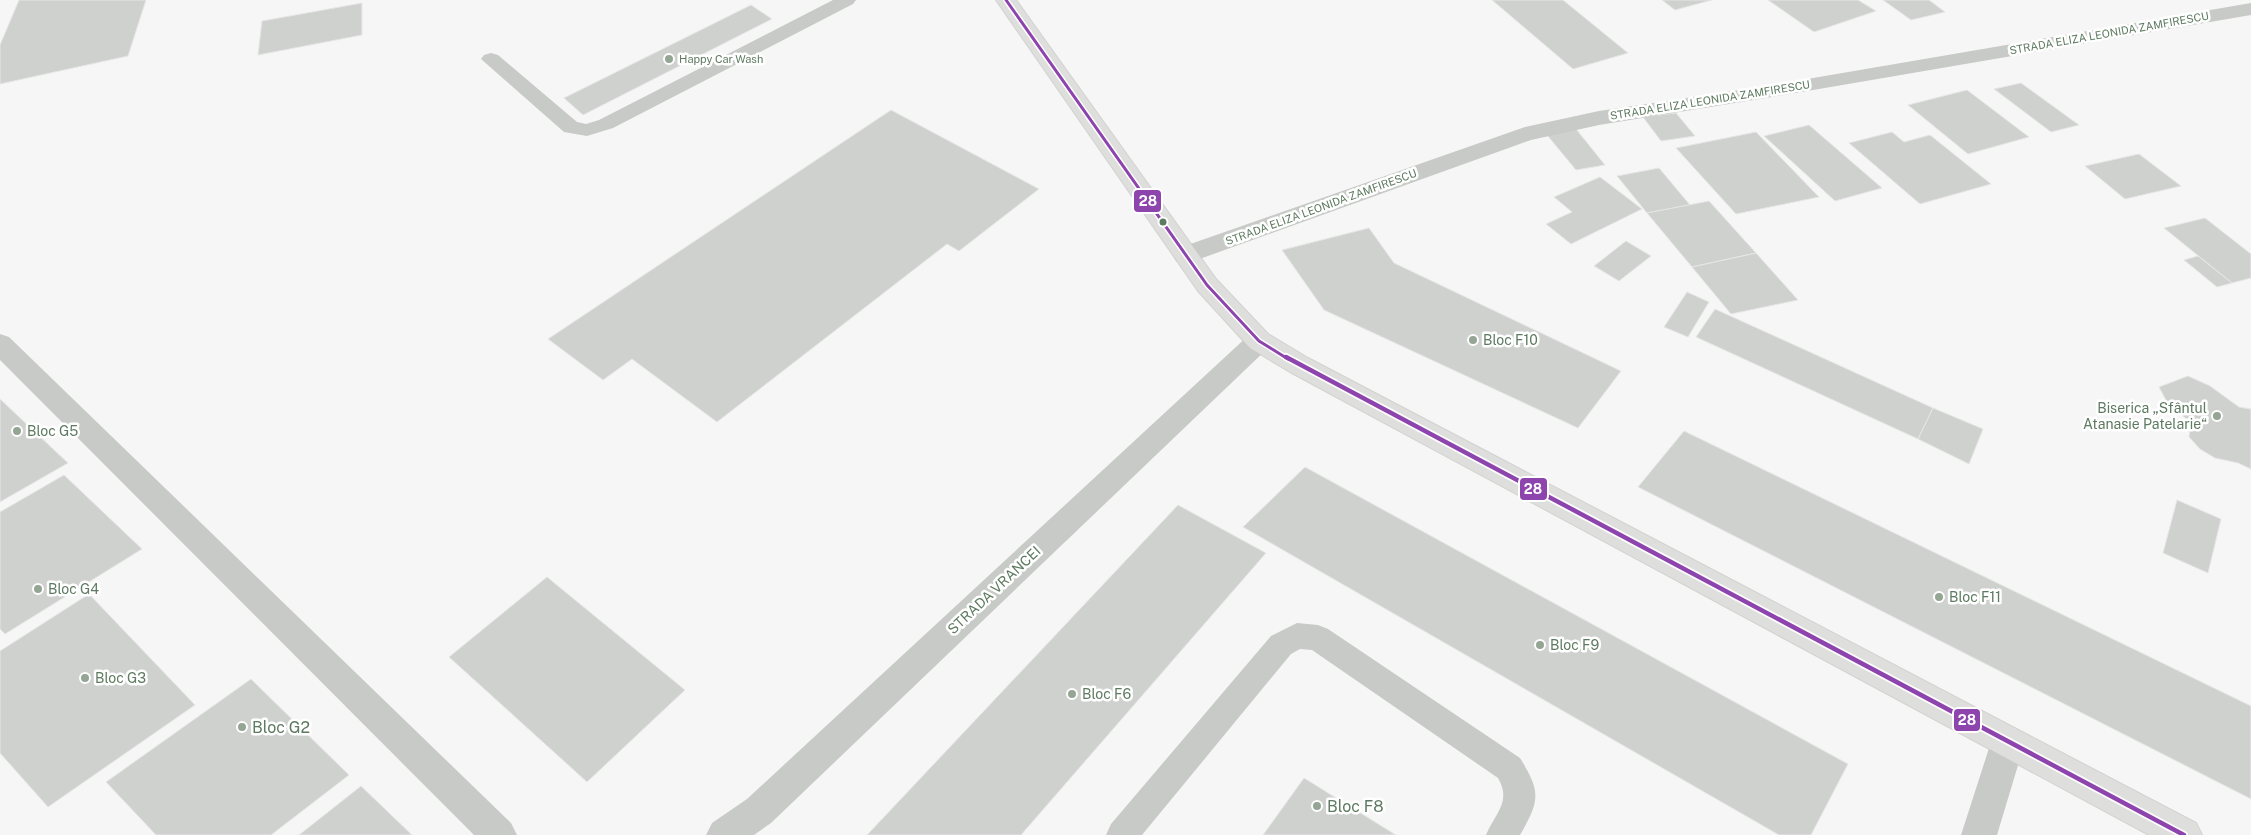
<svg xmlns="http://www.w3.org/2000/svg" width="2251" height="835" font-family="'Public Sans',sans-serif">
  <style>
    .building { fill: #cfd1cf; stroke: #e6e6e6 }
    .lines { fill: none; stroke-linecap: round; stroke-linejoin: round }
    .secondary-casing { stroke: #d1d3d1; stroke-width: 2 }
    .lane { fill: #c7cac7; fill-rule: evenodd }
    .street { fill: #c7cac7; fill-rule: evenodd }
    .secondary { fill: #dededd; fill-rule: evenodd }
    .bus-1-far1-casing { stroke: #fff; stroke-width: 6 }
    .bus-1-casing { stroke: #fff; stroke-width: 8 }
    .bus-1-far1 { stroke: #8e44ad; stroke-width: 3 }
    .bus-1 { stroke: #8e44ad; stroke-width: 4.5 }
    .poi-dot { fill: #94a594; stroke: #fff; stroke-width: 2 }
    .bus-dot { fill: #5e7a60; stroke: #fff; stroke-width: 2 }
    .labels { text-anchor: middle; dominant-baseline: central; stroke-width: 5; stroke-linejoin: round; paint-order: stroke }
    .far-street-label { font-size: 11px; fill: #5e7a60; stroke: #fff }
    .far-poi-label { font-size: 11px; fill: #5e7a60; stroke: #fff; text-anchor: start }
    .poi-label { font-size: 14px; fill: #5e7a60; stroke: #fff; text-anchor: start }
    .street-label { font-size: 14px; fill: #5e7a60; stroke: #fff }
    .near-poi-label { font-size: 16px; fill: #5e7a60; stroke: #fff; text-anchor: start }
    .line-badge { stroke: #fff; stroke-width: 2 }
    .badge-label { font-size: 14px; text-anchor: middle; font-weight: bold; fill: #fff }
  </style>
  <rect width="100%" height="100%" fill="#f7f6f6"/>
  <!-- building -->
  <g class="building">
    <polygon points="19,0 146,0 128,56 0,84 0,45"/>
    <polygon points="1492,0 1563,0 1628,53 1573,69"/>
    <polygon points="1662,0 1712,0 1675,10"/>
    <polygon points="1768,0 1858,0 1876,11 1814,32"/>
    <polygon points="1883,0 1929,0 1945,12 1911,20"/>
    <polygon points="362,3 362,35 258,55 262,21"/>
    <polygon points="751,5 772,19 583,115 564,98"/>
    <polygon points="2021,83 2079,125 2051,132 1994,89"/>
    <polygon points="1967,90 2029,137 1968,154 1908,105"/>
    <polygon points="891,110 1039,189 959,251 947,244 717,422 632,359 603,380 548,339"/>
    <polygon points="1676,113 1695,136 1661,141 1643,117"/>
    <polygon points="1809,125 1882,188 1835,201 1764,136"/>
    <polygon points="1576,129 1605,165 1576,170 1547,135"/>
    <polygon points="1756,132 1819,197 1736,214 1676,148"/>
    <polygon points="1892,132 1904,142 1930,135 1991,184 1920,204 1849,143"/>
    <polygon points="2139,154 2181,186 2125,199 2085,166"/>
    <polygon points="1659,168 1690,205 1647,213 1617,176"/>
    <polygon points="1600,177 1642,209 1571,244 1546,224 1572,212 1554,197"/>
    <polygon points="1709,201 1756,253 1692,267 1647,213"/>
    <polygon points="2205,218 2251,254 2251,278 2232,283 2164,228"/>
    <polygon points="1369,228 1394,263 1621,371 1578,428 1324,310 1282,250"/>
    <polygon points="1626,241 1651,256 1619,281 1594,266"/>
    <polygon points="1756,253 1798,300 1731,314 1692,267"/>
    <polygon points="2198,256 2232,283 2217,287 2184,260"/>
    <polygon points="1687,292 1709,302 1688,337 1664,327"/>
    <polygon points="1715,309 1933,408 1918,439 1696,337"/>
    <polygon points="2188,376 2210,386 2239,407 2251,409 2251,469 2238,463 2215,458 2200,449 2189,437 2191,423 2167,402 2159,387"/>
    <polygon points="0,399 68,463 0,502"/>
    <polygon points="1933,408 1983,429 1969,464 1918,439"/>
    <polygon points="1684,431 2251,706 2251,799 1638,487"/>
    <polygon points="1305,467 1848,764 1811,835 1779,835 1243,527"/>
    <polygon points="64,475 142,549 5,634 0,629 0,512"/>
    <polygon points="2177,500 2221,519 2208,573 2163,553"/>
    <polygon points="1178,505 1266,553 1021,835 867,835"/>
    <polygon points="547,577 685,690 587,782 449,657"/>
    <polygon points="89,594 195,705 48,807 0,753 0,651"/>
    <polygon points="251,679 349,775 271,835 156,835 106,782"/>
    <polygon points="1304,778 1396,835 1263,835"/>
    <polygon points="361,786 412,835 299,835"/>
  </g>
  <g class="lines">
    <!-- secondary casing -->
    <g class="secondary-casing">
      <polygon id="secondary" points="996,0 1016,0 1216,279 1268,334 1308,358 2196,823 2202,835 2149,835 1290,372 1250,348 1198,291"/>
    </g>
    <!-- lane -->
    <g class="lane">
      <polygon points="833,0 856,0 853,4 613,128 587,136 564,132 481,59 484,55 491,53 498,55 577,122 586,124 599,120"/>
      <path d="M1297,623L1318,625L1328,629L1520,758C1541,792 1540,800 1520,835H1486C1495,813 1512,802 1498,778L1312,650L1300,649L1291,654L1142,835H1106L1111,824L1271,636Z"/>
    </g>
    <!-- street -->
    <g class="street">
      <polygon points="2251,3 2251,15 1766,98 1599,125 1531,140 1194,261 1185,263 1176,261 1173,255 1176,249 1525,127 1599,111 1766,86"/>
      <polygon points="1259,332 1268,334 1272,341 1268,348 771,823 754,835 706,835 712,823 747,799 1250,334"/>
      <polygon points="0,334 9,337 511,823 517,835 474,835 0,360"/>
      <polygon points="2008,726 2020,731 2025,742 1997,835 1961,835 1991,742 1996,731"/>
    </g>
    <!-- secondary -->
    <use href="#secondary" class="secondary"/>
    <!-- bus-1-far1 casing -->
    <g class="bus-1-far1-casing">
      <polyline id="bus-1-far1" points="1006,0 1207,285 1259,341 1288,359"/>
    </g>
    <!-- bus-1 casing -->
    <g class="bus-1-casing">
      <polyline id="bus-1" points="1286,357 2184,835"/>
    </g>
    <!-- bus-1-far1 -->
    <use href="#bus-1-far1" class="bus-1-far1"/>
    <!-- bus-1 -->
    <use href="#bus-1" class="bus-1"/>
  </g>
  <!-- markers -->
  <g class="poi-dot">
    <circle cx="669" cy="59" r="5"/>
    <circle cx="1473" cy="340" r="5"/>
    <circle cx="2217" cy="416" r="5"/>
    <circle cx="17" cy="431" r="5"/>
    <circle cx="38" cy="589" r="5"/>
    <circle cx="1939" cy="597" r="5"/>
    <circle cx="1540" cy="645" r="5"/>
    <circle cx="85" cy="678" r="5"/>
    <circle cx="1072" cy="694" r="5"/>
    <circle cx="242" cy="727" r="5"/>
    <circle cx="1317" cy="806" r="5"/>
  </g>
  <circle class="bus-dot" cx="1163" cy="222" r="4.5"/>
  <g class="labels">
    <!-- far-street labels -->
    <g class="far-street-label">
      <text transform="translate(2109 33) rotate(-10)">STRADA ELIZA LEONIDA ZAMFIRESCU</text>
      <text transform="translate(1710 100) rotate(-9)">STRADA ELIZA LEONIDA ZAMFIRESCU</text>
      <text transform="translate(1321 207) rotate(-20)">STRADA ELIZA LEONIDA ZAMFIRESCU</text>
    </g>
    <!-- far-poi labels -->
    <g class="far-poi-label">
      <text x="679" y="59">Happy Car Wash</text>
    </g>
    <!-- poi labels -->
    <g class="poi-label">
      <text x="1483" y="340">Bloc F10</text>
      <text x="2207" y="408" text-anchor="end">Biserica „Sfântul<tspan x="2207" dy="16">Atanasie Patelarie“</tspan></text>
      <text x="27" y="431">Bloc G5</text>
      <text x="48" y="589">Bloc G4</text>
      <text x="1949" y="597">Bloc F11</text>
      <text x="1550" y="645">Bloc F9</text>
      <text x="95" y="678">Bloc G3</text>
      <text x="1082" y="694">Bloc F6</text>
    </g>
    <!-- street labels -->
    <g class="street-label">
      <text transform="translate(994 590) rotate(-43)">STRADA VRANCEI</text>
    </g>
    <!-- near-poi labels -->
    <g class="near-poi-label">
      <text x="252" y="727">Bloc G2</text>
      <text x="1327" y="806">Bloc F8</text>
    </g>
  </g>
  <g class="line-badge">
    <rect x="1133" y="189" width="29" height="24" rx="5" fill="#8e44ad"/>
    <rect x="1519" y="477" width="29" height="24" rx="5" fill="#8e44ad"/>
    <rect x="1953" y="708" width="28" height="24" rx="5" fill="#8e44ad"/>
  </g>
  <g class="badge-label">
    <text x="1148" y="206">28</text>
    <text x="1533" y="494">28</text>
    <text x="1967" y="725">28</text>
  </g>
</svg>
